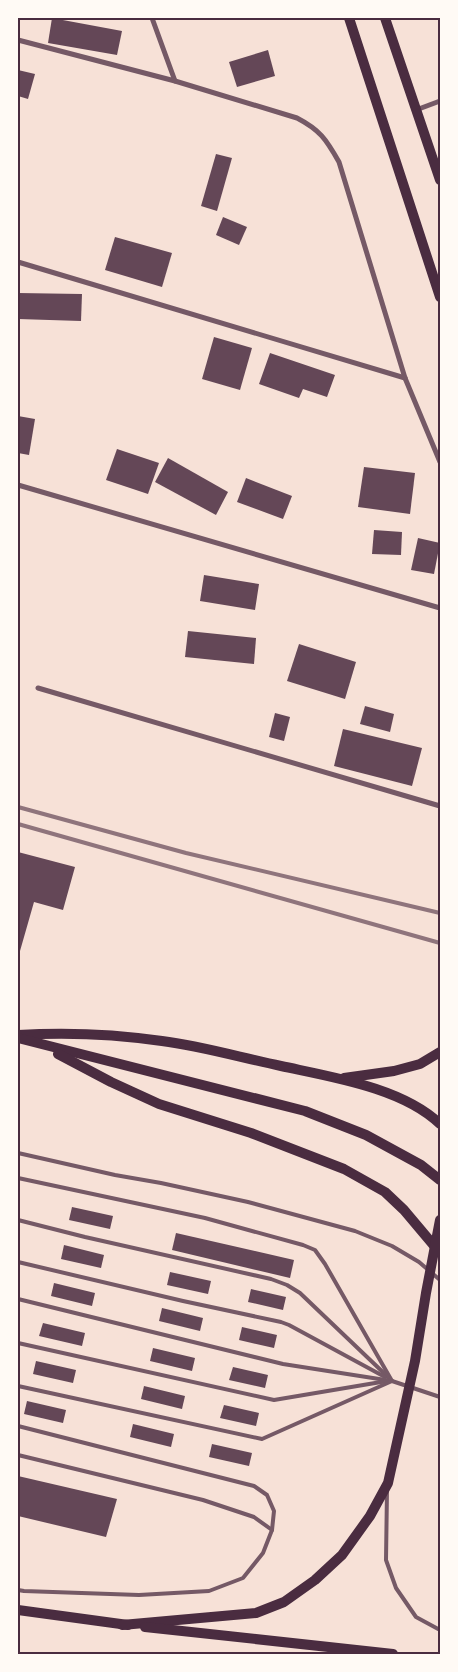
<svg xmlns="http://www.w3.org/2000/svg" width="458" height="1672" font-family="'DejaVu Sans',sans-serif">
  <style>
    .building { fill: #644757 }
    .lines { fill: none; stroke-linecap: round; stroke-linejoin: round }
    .service { stroke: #755966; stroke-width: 4 }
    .minor { stroke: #755966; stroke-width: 5 }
    .secondary { stroke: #4a2c40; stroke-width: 10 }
    .rail { stroke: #8f747c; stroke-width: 4 }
    .neatline { fill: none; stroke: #4a2c40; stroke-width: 2 }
  </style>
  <rect width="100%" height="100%" fill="#f7e1d7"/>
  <!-- building -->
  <g class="building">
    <polygon points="52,18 122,31 117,55 48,43"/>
    <polygon points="268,50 275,76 237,87 229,62"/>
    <polygon points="18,70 35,74 28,99 18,96"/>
    <polygon points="216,154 232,158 217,211 201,206"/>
    <polygon points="223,217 247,227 239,245 216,235"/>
    <polygon points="115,237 172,253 162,287 105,270"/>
    <polygon points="18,293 82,294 81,321 18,319"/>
    <polygon points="214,337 252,348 240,390 202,379"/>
    <polygon points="270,353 335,375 327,397 303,389 299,398 259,384"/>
    <polygon points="18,416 35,419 29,455 18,453"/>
    <polygon points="117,449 159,463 148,494 106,480"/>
    <polygon points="168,458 228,492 216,515 155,482"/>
    <polygon points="364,467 415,473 410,514 358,507"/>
    <polygon points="246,478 292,496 283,519 237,502"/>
    <polygon points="374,530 402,532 401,555 372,554"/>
    <polygon points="418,538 440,543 434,574 411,570"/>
    <polygon points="204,575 259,584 255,610 200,601"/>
    <polygon points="188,631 256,638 254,664 185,657"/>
    <polygon points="299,644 356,662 345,699 287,681"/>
    <polygon points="365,706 394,714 390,732 360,724"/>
    <polygon points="275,713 290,717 284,741 269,737"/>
    <polygon points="343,729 422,748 412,786 334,766"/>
    <polygon points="18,852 75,867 63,910 34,902 18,958"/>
    <polygon points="72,1207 113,1216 110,1229 69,1220"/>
    <polygon points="176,1233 294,1260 290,1278 172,1250"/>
    <polygon points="64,1245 104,1255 101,1268 61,1259"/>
    <polygon points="170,1272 211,1281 208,1294 167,1285"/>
    <polygon points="54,1283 95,1293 92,1306 51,1296"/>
    <polygon points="251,1289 286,1297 283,1310 248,1302"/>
    <polygon points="162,1308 203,1318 200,1331 159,1321"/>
    <polygon points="43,1323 85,1333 82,1346 39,1336"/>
    <polygon points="242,1327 277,1335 274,1348 239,1340"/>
    <polygon points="153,1348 195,1358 192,1371 150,1361"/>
    <polygon points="36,1361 76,1370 73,1383 33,1374"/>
    <polygon points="233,1367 268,1375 265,1388 229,1380"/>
    <polygon points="144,1386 185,1396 182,1409 141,1399"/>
    <polygon points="27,1401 66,1410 63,1423 24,1414"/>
    <polygon points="224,1405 259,1413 256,1426 220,1418"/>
    <polygon points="133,1424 174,1434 171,1447 130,1437"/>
    <polygon points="212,1444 252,1453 249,1466 209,1457"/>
    <polygon points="18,1476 117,1499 106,1537 18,1516"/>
  </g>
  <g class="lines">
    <!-- service -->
    <g class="service">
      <polyline points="18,1153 115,1175 161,1183 248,1202 355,1231 392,1246 419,1262 440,1280"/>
      <polyline points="18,1178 205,1218 303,1245 315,1250 325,1264 392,1381"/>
      <polyline points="18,1220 85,1237 271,1279 287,1285 300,1293 388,1377"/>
      <polyline points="18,1262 183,1301 281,1322 289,1325 385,1377"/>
      <polyline points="18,1299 283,1364 392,1381 440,1397"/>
      <polyline points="18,1343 274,1400 387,1381"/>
      <polyline points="18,1386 262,1439 392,1381"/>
      <polyline points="18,1426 254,1486 267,1495 274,1511 272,1530 263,1553 243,1578 209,1591 139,1595 24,1591 18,1590"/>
      <polyline points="18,1455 203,1500 254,1517 272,1530"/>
      <polyline points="387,1490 386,1560 396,1588 416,1617 440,1630"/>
    </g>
    <!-- minor -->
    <g class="minor">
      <polyline points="152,18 175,81"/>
      <path d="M18,40L175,81L297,118C320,130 326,139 339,162L405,378L440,462"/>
      <polyline points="416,110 440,101"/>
      <polyline points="18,262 405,378"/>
      <polyline points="18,485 440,608"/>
      <polyline points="38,688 440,806"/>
    </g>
    <!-- secondary -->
    <g class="secondary">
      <polyline points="349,18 440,297"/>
      <polyline points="385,18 440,180"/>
      <path d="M18,1035C66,1032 114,1034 162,1041C202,1046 242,1058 281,1066C332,1077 403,1088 440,1124"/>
      <polyline points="18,1038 305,1111 366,1135 421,1165 440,1180"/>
      <polyline points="58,1054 111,1082 159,1104 251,1133 344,1169 385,1192 404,1210 436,1248"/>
      <polyline points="344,1078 394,1071 420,1064 440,1052"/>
      <polyline points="18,1610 128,1625"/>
      <polyline points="122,1625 256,1613 284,1602 315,1580 342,1555 370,1516 388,1483 415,1361 426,1293 440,1220"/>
      <polyline points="145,1627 393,1654"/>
    </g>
    <!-- rail -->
    <g class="rail">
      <polyline points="18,807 186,853 440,913"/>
      <polyline points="18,824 440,943"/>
    </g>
  </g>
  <!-- border -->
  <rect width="458" height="1672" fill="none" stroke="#fffaf5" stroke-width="38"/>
  <rect x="19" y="19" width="420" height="1634" class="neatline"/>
</svg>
